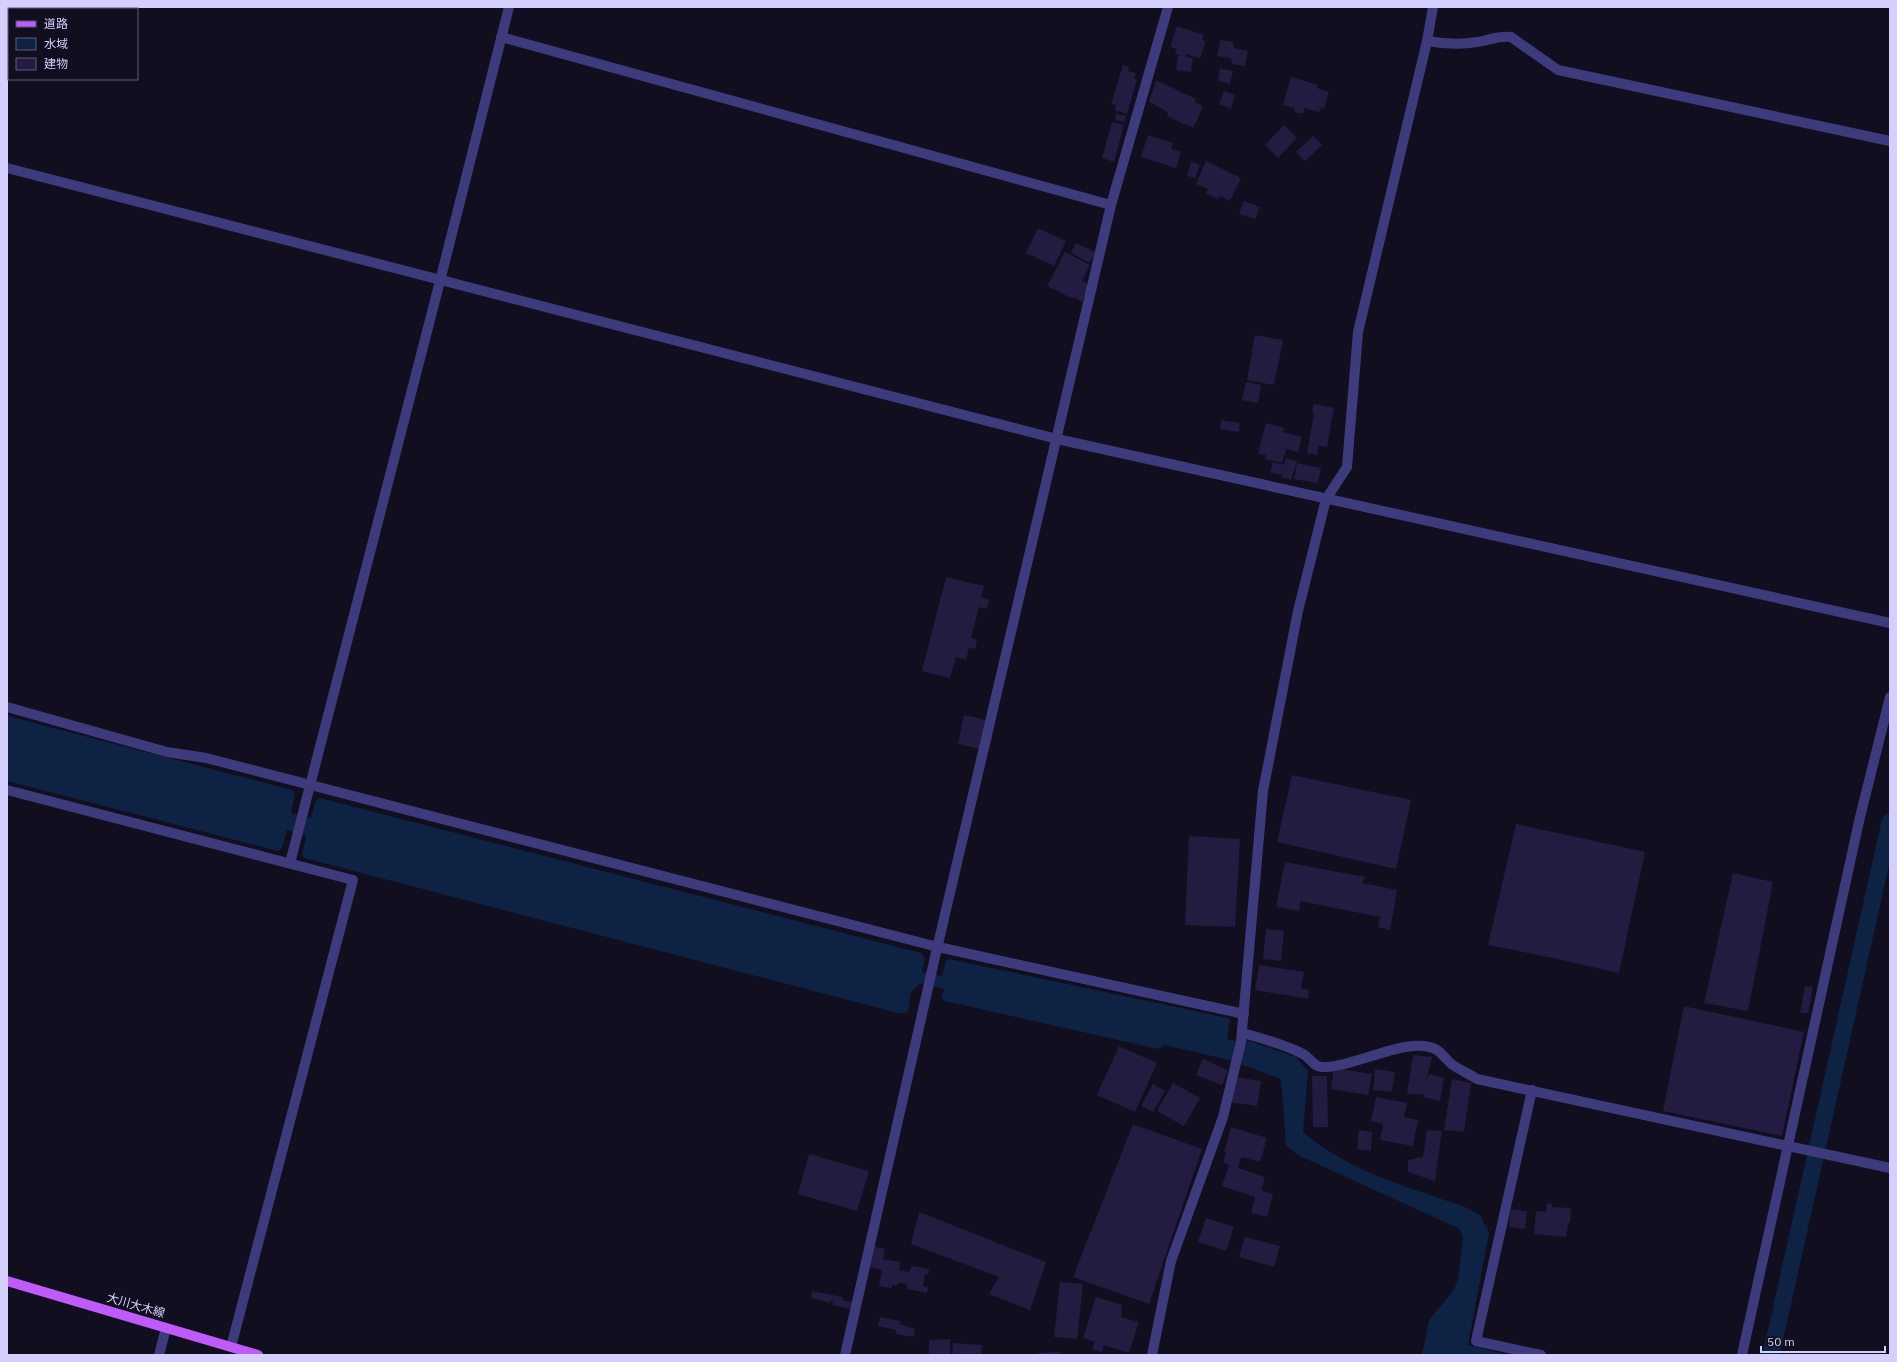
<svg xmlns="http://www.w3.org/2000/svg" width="1897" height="1362" font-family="'IBM Plex Sans','Noto Sans JP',sans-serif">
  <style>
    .water { fill: #0e2243 }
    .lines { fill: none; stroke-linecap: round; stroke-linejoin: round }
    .canal { stroke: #0e2243; stroke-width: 17 }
    .building { fill: #231b40 }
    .minor { stroke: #3e3b7d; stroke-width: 10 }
    .tertiary { stroke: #3e3b7d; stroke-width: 10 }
    .primary { stroke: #bf5bf8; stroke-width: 10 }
    .labels { text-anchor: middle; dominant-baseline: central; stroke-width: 3; stroke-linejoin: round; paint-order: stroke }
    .street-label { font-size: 12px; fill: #d5cffd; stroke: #110e20 }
  </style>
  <rect width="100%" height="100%" fill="#110e20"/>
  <!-- water -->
  <path class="water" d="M7,716L293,790L295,794L291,813L311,818L316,800L320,798L921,953L925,958L922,972L942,976L946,961L949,959L1228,1018L1230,1020L1227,1039L1244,1043L1246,1040L1296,1057L1308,1071L1303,1132C1349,1172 1409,1187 1465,1207L1480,1215L1489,1233L1468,1345L1508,1355H1422L1429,1320L1454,1290L1458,1278L1463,1240L1460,1229L1300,1156L1286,1146L1281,1079L1229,1060L1165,1045L1158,1049L945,1001L941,998L944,989L921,983L911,992L908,1011L902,1014L304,858L302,855L306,836L287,830L282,848L278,851L7,781Z"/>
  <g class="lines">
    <!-- canal -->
    <polyline class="canal" points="1771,1355 1890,822"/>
  </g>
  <!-- building -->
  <g class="building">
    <polygon points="1177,26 1204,35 1202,40 1206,41 1200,58 1186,54 1185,57 1193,58 1191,72 1176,70 1178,56 1183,56 1175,54 1177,49 1170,47"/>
    <polygon points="1220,40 1233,42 1234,48 1248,51 1245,66 1232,64 1231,58 1217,56"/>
    <polygon points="1123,65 1129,67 1128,71 1136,73 1134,79 1137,80 1127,114 1115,110 1116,105 1111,104"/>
    <polygon points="1220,68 1233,71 1230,84 1218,81"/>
    <polygon points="1291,77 1318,85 1317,88 1329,92 1324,108 1321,107 1319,112 1304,108 1303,114 1294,112 1295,108 1283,105"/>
    <polygon points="1156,80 1196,99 1195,102 1203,107 1193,128 1167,116 1168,112 1149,102"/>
    <polygon points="1224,91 1235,95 1231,108 1219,104"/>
    <polygon points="1116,114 1126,116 1125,122 1115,120"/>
    <polygon points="1112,122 1124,125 1114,162 1102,158"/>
    <polygon points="1284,125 1297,138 1278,158 1265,145"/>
    <polygon points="1148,135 1173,143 1171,149 1181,152 1176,168 1141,157"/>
    <polygon points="1313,136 1322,145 1305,161 1296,152"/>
    <polygon points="1206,161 1241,178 1230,201 1220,196 1218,199 1206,193 1208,189 1196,184"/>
    <polygon points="1191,162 1200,165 1195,178 1187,176"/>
    <polygon points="1244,201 1260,207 1255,219 1239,214"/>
    <polygon points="1038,228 1066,241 1054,266 1026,253"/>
    <polygon points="1076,243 1095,252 1090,263 1071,253"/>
    <polygon points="1065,252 1090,265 1082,281 1090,285 1082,302 1074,297 1073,299 1047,286"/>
    <polygon points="1255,335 1283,340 1274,385 1247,380"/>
    <polygon points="1246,382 1261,385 1258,403 1242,400"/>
    <polygon points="1314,404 1334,408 1327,447 1319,446 1317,455 1307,453 1314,413 1312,412"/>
    <polygon points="1221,420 1240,423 1239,432 1220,429"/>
    <polygon points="1266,423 1284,428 1283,432 1302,437 1298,452 1286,449 1282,463 1265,459 1266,455 1258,454"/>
    <polygon points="1286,458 1297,461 1291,480 1281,477 1283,469 1281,475 1270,472 1273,462 1284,465"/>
    <polygon points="1297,463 1321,468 1318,483 1294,479"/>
    <polygon points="946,577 984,586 981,597 989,600 987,609 979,607 971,638 977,640 975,649 969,648 966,660 956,657 950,678 922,671"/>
    <polygon points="964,715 995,722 989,751 958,744"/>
    <polygon points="1292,775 1411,800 1396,869 1277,842"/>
    <polygon points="1516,824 1645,852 1619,973 1553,958 1488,945"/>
    <polygon points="1189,836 1240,839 1235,927 1185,925"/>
    <polygon points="1285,862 1365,877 1362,883 1397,890 1390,930 1378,927 1380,917 1300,901 1299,911 1276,907"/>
    <polygon points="1733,873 1773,882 1748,1011 1704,1003"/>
    <polygon points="1266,929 1284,931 1281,961 1263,959"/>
    <polygon points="1259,965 1304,972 1301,988 1309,990 1308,999 1255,990"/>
    <polygon points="1805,986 1813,987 1808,1013 1800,1013"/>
    <polygon points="1684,1006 1804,1032 1782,1136 1663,1111"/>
    <polygon points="1119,1046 1157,1063 1135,1112 1097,1095"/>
    <polygon points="1413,1055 1432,1057 1426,1082 1429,1074 1444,1078 1440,1101 1423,1097 1424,1094 1407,1094"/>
    <polygon points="1203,1059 1228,1070 1222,1085 1196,1075"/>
    <polygon points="1334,1068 1372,1074 1368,1095 1331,1089"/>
    <polygon points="1375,1069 1395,1072 1392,1092 1373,1090"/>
    <polygon points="1312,1076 1327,1076 1328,1127 1313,1127"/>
    <polygon points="1235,1077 1261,1081 1257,1106 1231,1102"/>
    <polygon points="1452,1079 1471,1083 1464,1132 1444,1130"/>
    <polygon points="1173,1083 1200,1098 1184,1126 1157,1111"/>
    <polygon points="1153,1084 1165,1091 1153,1112 1141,1106"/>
    <polygon points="1376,1097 1407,1103 1404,1117 1418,1120 1413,1146 1380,1140 1383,1124 1371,1121"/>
    <polygon points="1133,1124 1202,1149 1149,1304 1073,1277"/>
    <polygon points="1231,1127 1267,1138 1260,1162 1241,1157 1238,1168 1265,1177 1261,1190 1273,1194 1267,1217 1251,1213 1255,1197 1222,1186 1229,1165 1223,1162 1226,1152 1224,1152"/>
    <polygon points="1359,1130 1372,1132 1371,1151 1357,1149"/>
    <polygon points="1427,1130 1442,1131 1435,1181 1408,1172 1408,1160 1423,1157"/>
    <polygon points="809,1154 869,1171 857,1211 798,1194"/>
    <polygon points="1547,1203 1552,1204 1552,1207 1571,1208 1570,1223 1568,1223 1566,1237 1534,1234 1536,1211 1546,1212"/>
    <polygon points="1511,1209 1527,1211 1525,1229 1509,1227"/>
    <polygon points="919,1212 1046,1262 1030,1310 989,1294 999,1277 911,1244"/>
    <polygon points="1206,1218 1234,1227 1226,1251 1198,1242"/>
    <polygon points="1245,1237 1280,1246 1274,1267 1239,1257"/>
    <polygon points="872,1246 885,1249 883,1259 900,1262 899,1270 909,1272 912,1266 929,1269 928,1275 925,1274 923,1286 928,1287 927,1293 907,1289 907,1284 898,1283 897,1286 892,1285 892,1288 879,1286 882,1270 868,1267"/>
    <polygon points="1060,1282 1083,1284 1077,1339 1054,1337"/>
    <polygon points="812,1291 843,1297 842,1300 852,1302 851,1309 832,1305 833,1300 831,1300 830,1303 811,1298"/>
    <polygon points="1096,1297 1122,1305 1121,1317 1139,1322 1129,1353 1104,1345 1102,1352 1092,1349 1095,1342 1083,1338"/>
    <polygon points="880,1317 900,1321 899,1324 915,1329 914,1337 896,1334 896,1330 878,1326"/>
    <polygon points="950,1339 950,1355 929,1355 929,1340"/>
    <polygon points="953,1343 982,1345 981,1355 952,1355"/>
    <polygon points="1060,1352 1060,1355 1038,1355 1038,1353"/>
  </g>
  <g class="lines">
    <!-- minor -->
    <g class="minor">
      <polyline points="501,37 1111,205"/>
      <path d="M1427,41C1444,44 1460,45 1477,42C1490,40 1499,35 1511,37L1558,70L1890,141"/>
      <polyline points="7,707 167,752 206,758 938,947 1244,1014"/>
      <polyline points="7,790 353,880 231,1347"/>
      <polyline points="290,863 440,281 509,7"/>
      <path d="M1243,1033C1263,1039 1284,1044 1303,1054C1311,1058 1312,1066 1322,1067C1354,1068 1411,1034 1437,1050C1443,1054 1447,1061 1453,1065C1460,1070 1469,1074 1477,1079L1890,1168"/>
      <polyline points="1532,1090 1476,1341 1541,1355"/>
      <polyline points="159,1355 166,1328"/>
      <polyline points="845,1355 935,957 1111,205 1168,7"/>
      <polyline points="1152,1355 1171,1261 1223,1117 1241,1042 1263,791 1298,611 1326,499 1347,467 1358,332 1427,41 1433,7"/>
      <polyline points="1742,1355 1860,817 1890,697"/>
    </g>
    <!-- tertiary -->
    <polyline class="tertiary" points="7,168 1057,439 1890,623"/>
    <!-- primary -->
    <polyline class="primary" points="7,1281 258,1355"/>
  </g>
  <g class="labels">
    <!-- street labels -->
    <g class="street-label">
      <text transform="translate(136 1305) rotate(16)">大川大木線</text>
    </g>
  </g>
  <!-- border -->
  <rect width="1897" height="1362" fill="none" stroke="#d5cffd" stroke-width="16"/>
  <!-- legend -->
  <rect x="8" y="8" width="130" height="72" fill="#110e20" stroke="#5f5b78"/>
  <rect x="16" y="21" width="20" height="6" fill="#bf5bf8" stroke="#5f5b78"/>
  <text x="44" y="28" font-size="12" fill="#d5cffd">道路</text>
  <rect x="16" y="38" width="20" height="12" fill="#0e2243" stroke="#5f5b78"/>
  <text x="44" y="48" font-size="12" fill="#d5cffd">水域</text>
  <rect x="16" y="58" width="20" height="12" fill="#231b40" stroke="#5f5b78"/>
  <text x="44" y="68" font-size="12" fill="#d5cffd">建物</text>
  <!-- scale -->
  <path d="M1761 1346v6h124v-6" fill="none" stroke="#d5cffd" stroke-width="2"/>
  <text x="1767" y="1346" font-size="12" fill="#d5cffd" stroke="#110e20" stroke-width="3" paint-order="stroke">50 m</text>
</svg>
